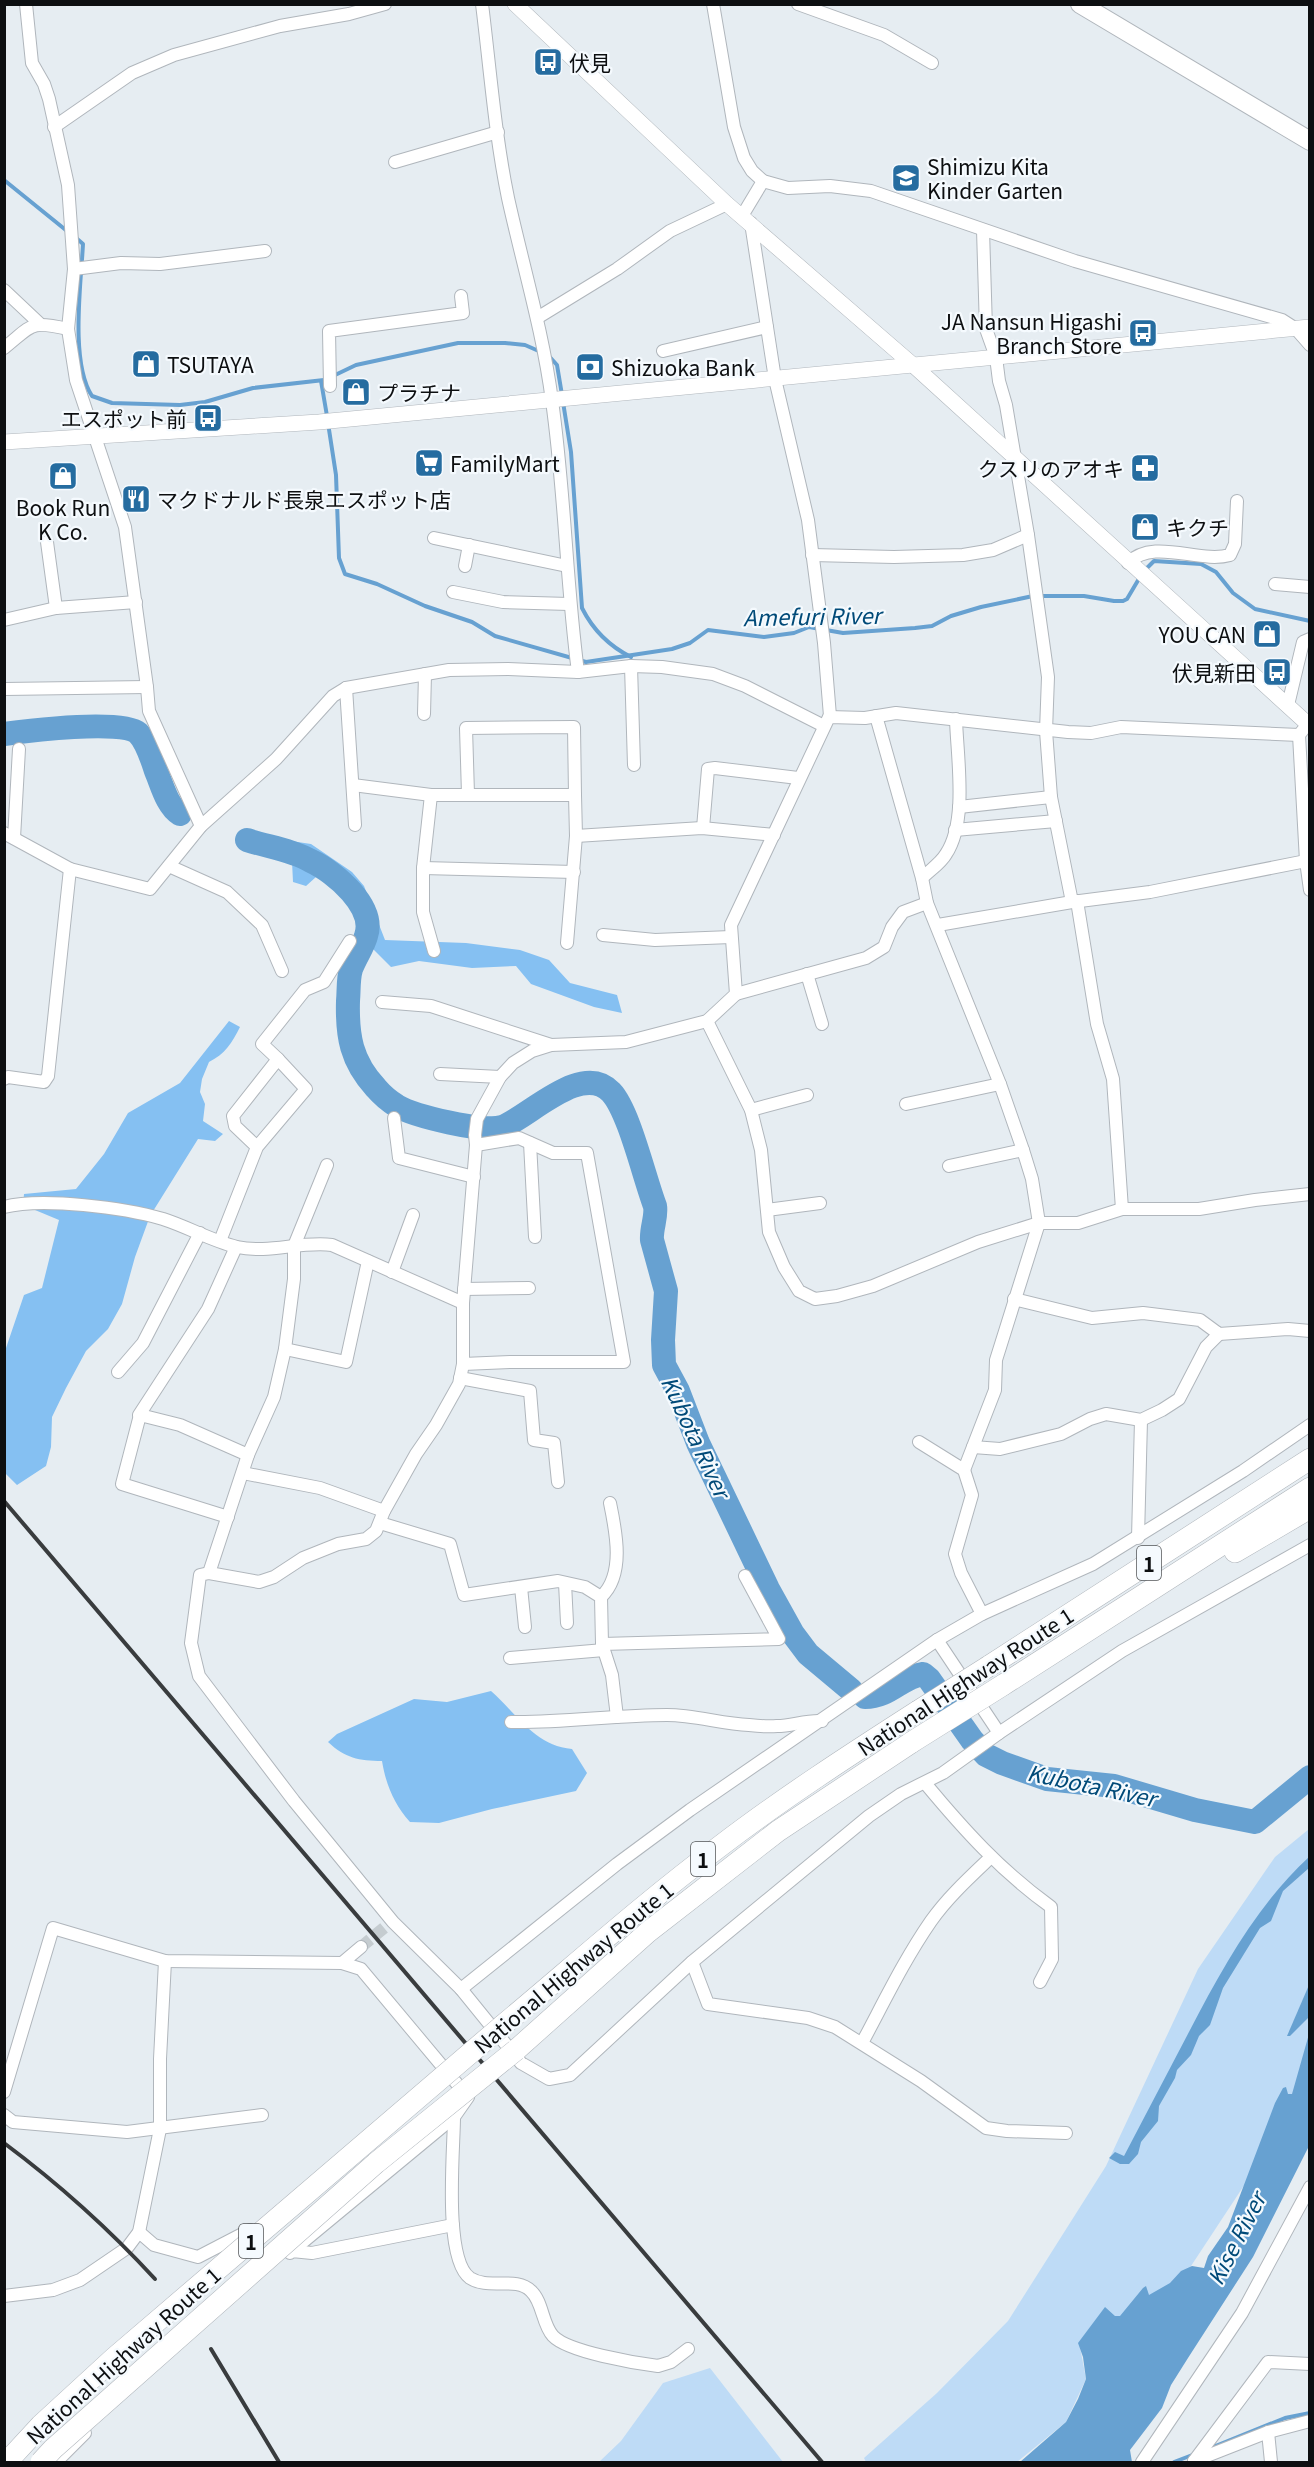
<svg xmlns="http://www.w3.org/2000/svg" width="1314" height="2467" font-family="Georgia,'Noto Sans JP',serif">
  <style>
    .green { fill: #bedbf6 }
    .forest { fill: #85c0f2 }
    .water { fill: #67a1d1 }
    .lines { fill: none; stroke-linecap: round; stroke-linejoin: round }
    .stream { stroke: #67a1d1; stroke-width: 4 }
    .river { stroke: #67a1d1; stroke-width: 24 }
    .minor-tunnel { stroke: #c5ccd0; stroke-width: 12; stroke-dasharray: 12 6; stroke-linecap: butt }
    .minor-casing { stroke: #b0b6bc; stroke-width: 14 }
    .tertiary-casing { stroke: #b0b6bc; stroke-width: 16 }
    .secondary-casing { stroke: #b0b6bc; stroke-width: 20 }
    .trunk-casing { stroke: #b0b6bc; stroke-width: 22 }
    .minor { stroke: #fff; stroke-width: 12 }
    .tertiary { stroke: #fff; stroke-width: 15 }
    .secondary { stroke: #fff; stroke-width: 18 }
    .trunk { stroke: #fff; stroke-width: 21 }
    .rail { stroke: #393c3e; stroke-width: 4 }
    .trunk-bridge-casing { stroke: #b0b6bc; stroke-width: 22; stroke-linecap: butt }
    .trunk-bridge { stroke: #fff; stroke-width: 21 }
    .labels { text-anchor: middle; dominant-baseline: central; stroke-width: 4.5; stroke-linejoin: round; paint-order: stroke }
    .shield { fill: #f5fafe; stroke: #535658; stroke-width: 1.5 }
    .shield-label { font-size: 20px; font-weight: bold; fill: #0d0f11 }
    .poi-label { font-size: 21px; fill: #0d0f11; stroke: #f5fafe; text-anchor: start }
    .street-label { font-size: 21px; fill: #0d0f11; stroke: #f5fafe }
    .water-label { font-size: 22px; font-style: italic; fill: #004a78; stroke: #f5fafe }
  </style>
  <rect width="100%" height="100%" fill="#e6edf2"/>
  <!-- green -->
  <g class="green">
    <polygon points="1309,1829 1309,2095 1243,2187 1168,2301 1080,2347 1086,2379 1066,2422 1017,2462 866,2462 864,2458 937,2393 1008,2321 1106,2166 1198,1969 1275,1857"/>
    <polygon points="710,2368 783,2462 599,2462 621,2441 663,2383"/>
  </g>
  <!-- forest -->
  <g class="forest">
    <polygon points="291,841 311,844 352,872 364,886 385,940 466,943 520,950 549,960 570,983 617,995 622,1013 594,1007 531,984 516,966 472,968 419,961 391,967 371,947 367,915 360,903 322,867 316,877 306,886 293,882"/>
    <path d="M229,1021L240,1027C232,1043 225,1054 209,1062L202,1079L200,1092L205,1104L203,1121L223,1134L215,1141L198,1139L150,1216L135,1257L122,1304L108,1329L86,1351L66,1388L52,1417L51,1447L46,1466L17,1485L5,1473V1351L24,1295L42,1288L59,1220L23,1205L24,1194L76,1189L104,1154L128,1113L180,1083Z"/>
    <path d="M491,1691C517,1714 535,1746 572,1749L587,1773L576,1791L492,1809L439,1823L410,1822C394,1804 386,1785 382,1761C359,1761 345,1758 328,1742L337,1734L414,1699L447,1702Z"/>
  </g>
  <!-- water -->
  <g class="water">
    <path d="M1309,1857V1868L1283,1891L1271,1921L1260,1928L1223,1988L1210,2025L1199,2036L1191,2055L1177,2070L1175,2078L1159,2106L1158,2121L1141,2142L1138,2154L1129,2164H1120L1109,2158L1115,2152L1124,2156C1146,2114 1168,2072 1190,2030C1223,1967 1257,1905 1309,1857Z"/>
    <polygon points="1309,1985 1309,2017 1290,2036 1287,2036"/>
    <polygon points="1309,2034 1309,2146 1253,2257 1188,2358 1171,2385 1162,2408 1130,2450 1132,2462 1020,2462 1066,2422 1078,2399 1086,2379 1083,2357 1078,2343 1105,2307 1115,2316 1120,2316 1143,2288 1146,2286 1149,2295 1170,2283 1181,2271 1192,2266 1204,2268 1208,2256 1228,2227 1275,2103 1283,2088 1286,2087 1288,2094 1292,2094"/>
  </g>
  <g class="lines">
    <!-- stream -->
    <g class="stream">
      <polyline points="4,180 67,231"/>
      <path d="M75,237L83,244C81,283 70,363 92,396L112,403L180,405L205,402L253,388L324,380"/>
      <polyline points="548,355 557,365 562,395"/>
      <polyline points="333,376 356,365 458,343 505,343 525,345 541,352"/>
      <polyline points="321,381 327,416"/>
      <path d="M563,402L571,452L582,608C593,630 609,646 631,657"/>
      <polyline points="328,423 336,475 339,558 345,574 377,584 425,606 472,622 495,636 586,662 672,649 690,643 708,630 764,637 794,633 809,627 843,633 915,628 932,626 951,616 981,607 1033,596 1084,596 1114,601 1123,601 1127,599 1140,577"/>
      <polyline points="1144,571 1154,561 1201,564 1216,572 1233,593 1255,609 1310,621"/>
      <polyline points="1208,2449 1285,2418 1310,2413"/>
      <polyline points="1174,2462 1195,2454"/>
    </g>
    <!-- river -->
    <g class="river">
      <path d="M4,734C27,731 122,719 138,733C147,742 152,759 156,771C162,785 167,806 180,814"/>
      <path d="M247,840C268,847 292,850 311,861C335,872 376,907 366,936C363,947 355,958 351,969C348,979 349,990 348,1001C347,1036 351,1061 376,1088C382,1095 389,1101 397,1106C414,1116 484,1133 502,1127C529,1117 582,1061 611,1092C629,1111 644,1177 655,1206C657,1217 651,1228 652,1240L666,1291L663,1340L664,1365L678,1391L698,1443L768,1589L793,1634L808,1654L851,1690"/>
      <path d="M865,1697C890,1697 901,1677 923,1674L929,1679L972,1740L986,1755L1002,1763L1047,1779L1114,1786L1195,1810L1255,1822L1310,1777"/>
    </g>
    <!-- minor-tunnel -->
    <polyline class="minor-tunnel" points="361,1947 385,1927"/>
    <!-- minor casing -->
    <g class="minor-casing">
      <g id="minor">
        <polyline points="26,4 32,63 44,84 49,99 68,185 74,269 68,329 76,380 125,527 147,687 149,711 201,826"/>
        <path d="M482,4C490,68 495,135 508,198C523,266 543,332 552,401C565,492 566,582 578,672"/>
        <polyline points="713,4 734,127 744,158 752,171 763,181 788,188 830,186 871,191 1075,261 1282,320 1296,329 1310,345"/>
        <polyline points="798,4 884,35 932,63"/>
        <polyline points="54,127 132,73 174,55 280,26 349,14 385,4"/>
        <polyline points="395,162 498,132"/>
        <polyline points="742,216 763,181"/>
        <polyline points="751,223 775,379 808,520 824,643 830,716"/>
        <polyline points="983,230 986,329 996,357 999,381 1006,405 1028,535 1048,677 1046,731 1051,797 1072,902"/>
        <polyline points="74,269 121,263 160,264 265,251"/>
        <polyline points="4,290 39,323"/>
        <polyline points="537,318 617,269 670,231 727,204"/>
        <path d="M4,348C33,325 29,320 68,329"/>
        <polyline points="663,351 767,327"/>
        <polyline points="330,386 329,331 463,313 461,296"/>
        <polyline points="434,538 567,566"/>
        <polyline points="47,542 56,608"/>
        <polyline points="812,555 894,557 963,555 993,550 1028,535"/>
        <path d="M1128,563C1154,537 1199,564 1230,555L1235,544L1237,501"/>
        <polyline points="465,566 469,545"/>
        <polyline points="1275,584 1310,587"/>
        <polyline points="453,592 503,602 569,604"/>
        <polyline points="4,620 56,608 136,602"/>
        <polyline points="631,666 634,765"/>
        <polyline points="346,688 355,825"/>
        <polyline points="4,689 147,687"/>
        <polyline points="1288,705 1303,642 1310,639"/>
        <polyline points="424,714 425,674"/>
        <polyline points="876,716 922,878 927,903 1000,1084 1023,1150 1032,1179 1039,1223 996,1360 995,1390 964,1470"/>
        <polyline points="1303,730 1299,735 1306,861 1310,890"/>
        <polyline points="1299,735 1121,727 1091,733 1068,732 896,713 865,718 829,717 731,925 736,994 707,1021 626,1042 551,1045 532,1051 513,1063 500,1077 477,1119 475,1135 476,1145 463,1303 463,1364 459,1384 436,1425 416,1454 384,1511 376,1531 366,1539 338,1544 303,1558 274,1577 259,1582 209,1573 200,1575 191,1643 199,1676 294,1801 393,1922 461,1989 521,2063 549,2079 570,2075 692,1962 869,1816 901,1794 943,1773 999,1733 1122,1651 1310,1545"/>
        <polyline points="353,785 431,795 575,795 576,836 567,943"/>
        <polyline points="468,794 466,728 574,727 575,795"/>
        <polyline points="431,795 423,868 423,912 434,951"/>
        <polyline points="959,807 1051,797"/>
        <polyline points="703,828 708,769 715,768 798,778"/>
        <polyline points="955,830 1056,821"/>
        <polyline points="4,833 70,869"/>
        <polyline points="576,836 702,828 774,835"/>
        <polyline points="14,838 19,749"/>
        <polyline points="169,866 227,892 262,925 282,971"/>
        <polyline points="423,868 574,872"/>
        <path d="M922,878C930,870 941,863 946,854C968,821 957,757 956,719"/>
        <polyline points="1077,901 1097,1024 1113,1079 1122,1209"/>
        <polyline points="938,925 1072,902 1150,892 1306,861"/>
        <polyline points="603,935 655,940 731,937"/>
        <polyline points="807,974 822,1024"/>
        <polyline points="736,994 866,958 884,947 892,927 903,912 927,903"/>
        <polyline points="382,1002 431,1006 551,1045"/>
        <polyline points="707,1021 751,1110 761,1150 769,1232 784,1267 799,1291 815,1299 837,1296 873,1286 978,1242 1039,1223 1078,1223 1122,1209 1199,1209 1255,1200 1310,1194"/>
        <polyline points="278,1059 262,1044 305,990 324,982 350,941"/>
        <polyline points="440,1074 500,1077"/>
        <polyline points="4,1079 8,1077 44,1082 48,1076 70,869 150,889 201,826 276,759 333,696 346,688 449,670 508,669 578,672 631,666 662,667 713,674 745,686 824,726"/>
        <polyline points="906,1104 1000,1084"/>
        <polyline points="751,1110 807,1095"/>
        <polyline points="394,1118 399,1158 474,1177"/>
        <polyline points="530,1143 535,1237"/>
        <polyline points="949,1166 1023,1150"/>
        <path d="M4,1207C43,1197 125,1208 163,1219C188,1227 212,1241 237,1247C269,1254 300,1241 332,1245L463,1303"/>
        <polyline points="767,1210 820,1203"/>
        <polyline points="220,1241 257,1147 306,1089 278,1059 233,1116 235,1126 257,1147"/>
        <polyline points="392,1272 413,1215"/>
        <polyline points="464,1289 529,1288"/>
        <polyline points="1014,1299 1092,1318 1143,1313 1200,1320 1219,1334 1288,1329 1310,1331"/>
        <polyline points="285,1349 346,1362 368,1261"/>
        <polyline points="463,1364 510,1362 624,1362 587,1153 553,1153 519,1138 476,1145"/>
        <polyline points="118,1372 143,1343 200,1233"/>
        <polyline points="460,1378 530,1391 534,1440 554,1443 558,1482"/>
        <polyline points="139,1415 208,1309 236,1247"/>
        <polyline points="919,1442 964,1470 972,1495 955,1554 961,1573 982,1614"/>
        <polyline points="973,1447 1000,1449 1061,1434 1090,1419 1106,1414 1141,1420 1162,1410 1179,1399 1206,1347 1219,1334"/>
        <polyline points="243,1473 320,1488 384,1511"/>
        <polyline points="228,1517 122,1484 140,1415 180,1425 248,1455"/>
        <polyline points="380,1523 450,1544 464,1595 558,1581 585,1587 601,1597 602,1644 612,1675 617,1717"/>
        <polyline points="1138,1538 1141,1420"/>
        <polyline points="209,1573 248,1455 274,1397 285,1349 294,1279 294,1246 327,1165"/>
        <polyline points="565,1583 567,1623"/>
        <polyline points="521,1587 525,1627"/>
        <path d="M601,1597C625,1575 616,1532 610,1503"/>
        <polyline points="937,1640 999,1733"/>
        <polyline points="602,1644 779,1639 745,1576"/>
        <polyline points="510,1658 604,1650"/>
        <path d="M511,1722C563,1723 614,1715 667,1715C695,1715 722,1724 749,1725C758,1726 768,1727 777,1726C792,1726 805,1720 822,1721"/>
        <path d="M925,1783C964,1830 1001,1871 1051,1907L1052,1959L1040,1982"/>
        <polyline points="692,1962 708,2004 808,2018 835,2027 921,2081 986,2128 1007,2131 1066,2133"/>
        <polyline points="342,1963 361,1947"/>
        <polyline points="461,1989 617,1864 690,1810 937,1640 982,1614 1093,1564 1243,1471 1310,1425"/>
        <path d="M862,2043C884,2002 904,1960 931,1921C948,1897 970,1877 991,1857"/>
        <polyline points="4,2092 53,1928 165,1961 342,1963 361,1969 468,2097 454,2117 292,2251"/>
        <polyline points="4,2115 13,2122 127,2132 262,2115"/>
        <path d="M454,2117C454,2148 443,2259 470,2278C488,2290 516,2276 531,2291C543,2302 542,2324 553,2336C568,2352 635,2363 658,2366L671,2362L688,2349"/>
        <polyline points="139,2232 154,2245 198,2257 250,2230"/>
        <polyline points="290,2253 292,2251 312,2253 453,2225"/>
        <polyline points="4,2296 53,2290 80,2280 127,2248 139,2232 160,2129 160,2059 165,1961"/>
        <polyline points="1268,2432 1271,2462"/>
        <polyline points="1194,2461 1268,2362 1310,2364"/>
        <polyline points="1194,2461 1268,2432 1310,2421"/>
        <polyline points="56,2462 85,2433"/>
        <polyline points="1142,2462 1242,2313 1310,2187"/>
      </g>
    </g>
    <!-- tertiary casing -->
    <g class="tertiary-casing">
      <g id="tertiary">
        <polyline points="515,4 727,204 913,365 1310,726"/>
        <polyline points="4,442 319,422 1310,327"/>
      </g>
    </g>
    <!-- secondary casing -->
    <g class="secondary-casing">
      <polyline id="secondary" points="1080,4 1310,141"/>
    </g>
    <!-- trunk casing -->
    <g class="trunk-casing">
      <g id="trunk">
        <polyline points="1235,1552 1310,1508"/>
        <polyline points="989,1666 1310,1459"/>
        <polyline points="1003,1685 1310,1488"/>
        <path d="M502,2026C574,1966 644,1903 719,1847C783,1798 851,1754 918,1711"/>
        <polyline points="516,2050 648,1932 778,1831 912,1742"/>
      </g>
    </g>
    <!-- minor -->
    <use href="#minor" class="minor"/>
    <!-- tertiary -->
    <use href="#tertiary" class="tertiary"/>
    <!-- secondary -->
    <use href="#secondary" class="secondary"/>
    <!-- trunk -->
    <use href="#trunk" class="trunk"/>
    <!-- rail -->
    <g class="rail">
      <polyline points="4,1501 822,2462"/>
      <path d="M4,2143C59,2184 109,2229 155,2279"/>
      <polyline points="211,2349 279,2462"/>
    </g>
    <!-- trunk-bridge casing -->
    <g class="trunk-bridge-casing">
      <g id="trunk-bridge">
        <polyline points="918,1711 989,1666"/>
        <polyline points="912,1742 1003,1685"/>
        <polyline points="7,2462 41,2425 114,2358 502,2026"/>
        <polyline points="41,2462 53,2449 376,2163 516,2050"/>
      </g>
    </g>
    <!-- trunk-bridge -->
    <use href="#trunk-bridge" class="trunk-bridge"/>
  </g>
  <!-- icons -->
  <defs>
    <g id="bus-square" transform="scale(1.5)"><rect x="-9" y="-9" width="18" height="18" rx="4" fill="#256ca0" stroke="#f5fafe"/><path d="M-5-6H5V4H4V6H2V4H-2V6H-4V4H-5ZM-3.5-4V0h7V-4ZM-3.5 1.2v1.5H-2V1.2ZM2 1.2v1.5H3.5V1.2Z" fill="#fff"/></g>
    <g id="school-square" transform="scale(1.5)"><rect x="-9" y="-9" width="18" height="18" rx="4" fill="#256ca0" stroke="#f5fafe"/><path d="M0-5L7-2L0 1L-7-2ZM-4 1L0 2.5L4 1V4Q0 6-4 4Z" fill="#fff"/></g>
    <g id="shop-square" transform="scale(1.5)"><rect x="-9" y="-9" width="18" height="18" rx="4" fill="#256ca0" stroke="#f5fafe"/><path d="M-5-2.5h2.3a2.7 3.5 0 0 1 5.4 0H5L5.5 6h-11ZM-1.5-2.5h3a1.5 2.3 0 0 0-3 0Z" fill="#fff"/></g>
    <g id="bank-square" transform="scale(1.5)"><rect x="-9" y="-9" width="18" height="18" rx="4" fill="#256ca0" stroke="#f5fafe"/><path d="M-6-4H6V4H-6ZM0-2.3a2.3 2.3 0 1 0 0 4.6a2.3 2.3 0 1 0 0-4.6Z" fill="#fff"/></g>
    <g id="supermarket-square" transform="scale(1.5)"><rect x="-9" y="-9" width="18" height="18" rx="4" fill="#256ca0" stroke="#f5fafe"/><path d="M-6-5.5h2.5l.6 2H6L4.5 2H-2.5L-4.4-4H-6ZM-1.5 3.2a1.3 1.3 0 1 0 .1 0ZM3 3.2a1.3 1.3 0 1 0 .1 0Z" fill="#fff"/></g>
    <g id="pharmacy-square" transform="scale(1.5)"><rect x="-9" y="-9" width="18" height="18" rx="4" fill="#256ca0" stroke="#f5fafe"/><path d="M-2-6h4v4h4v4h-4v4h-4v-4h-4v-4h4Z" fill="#fff"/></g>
    <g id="restaurant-square" transform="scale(1.5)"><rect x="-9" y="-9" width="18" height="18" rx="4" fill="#256ca0" stroke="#f5fafe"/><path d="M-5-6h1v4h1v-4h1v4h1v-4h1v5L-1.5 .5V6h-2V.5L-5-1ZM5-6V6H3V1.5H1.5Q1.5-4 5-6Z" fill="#fff"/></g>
  </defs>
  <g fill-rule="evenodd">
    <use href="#bus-square" x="548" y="62"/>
    <use href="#school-square" x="906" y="178"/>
    <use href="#bus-square" x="1143" y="333"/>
    <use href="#shop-square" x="146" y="364"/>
    <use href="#bank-square" x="590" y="367"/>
    <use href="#shop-square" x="356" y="392"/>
    <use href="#bus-square" x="208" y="418"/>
    <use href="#supermarket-square" x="429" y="463"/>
    <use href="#pharmacy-square" x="1145" y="468"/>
    <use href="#shop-square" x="63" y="476"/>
    <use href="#restaurant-square" x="136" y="499"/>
    <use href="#shop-square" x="1145" y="527"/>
    <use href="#shop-square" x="1267" y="634"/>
    <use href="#bus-square" x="1277" y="672"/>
  </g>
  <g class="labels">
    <!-- shield labels -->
    <g class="shield">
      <rect x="1137" y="1546" width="24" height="34" rx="4.5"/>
      <rect x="691" y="1842" width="24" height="34" rx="4.5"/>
      <rect x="239" y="2224" width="24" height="34" rx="4.5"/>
    </g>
    <g class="shield-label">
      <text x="1149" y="1563">1</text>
      <text x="703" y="1859">1</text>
      <text x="251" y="2241">1</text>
    </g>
    <!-- poi labels -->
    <g class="poi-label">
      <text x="569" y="62">伏見</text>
      <text x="927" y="166">Shimizu Kita<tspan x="927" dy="24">Kinder Garten</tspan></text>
      <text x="1122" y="321" text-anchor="end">JA Nansun Higashi<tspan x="1122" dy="24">Branch Store</tspan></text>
      <text x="167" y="364">TSUTAYA</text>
      <text x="611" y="367">Shizuoka Bank</text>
      <text x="377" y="392">プラチナ</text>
      <text x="187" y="418" text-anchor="end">エスポット前</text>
      <text x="450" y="463">FamilyMart</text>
      <text x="1124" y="468" text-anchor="end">クスリのアオキ</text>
      <text x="157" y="499">マクドナルド長泉エスポット店</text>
      <text x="63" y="507" text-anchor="middle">Book Run<tspan x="63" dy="24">K Co.</tspan></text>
      <text x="1166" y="527">キクチ</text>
      <text x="1246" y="634" text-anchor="end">YOU CAN</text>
      <text x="1256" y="672" text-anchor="end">伏見新田</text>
    </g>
    <!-- street labels -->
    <g class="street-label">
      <text transform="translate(965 1681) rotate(-33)">National Highway Route 1</text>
      <text transform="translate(573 1967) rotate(-40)">National Highway Route 1</text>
      <text transform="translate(123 2355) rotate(-42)">National Highway Route 1</text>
    </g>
    <!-- water labels -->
    <g class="water-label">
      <text transform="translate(812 615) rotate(-1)">Amefuri River</text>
      <text transform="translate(697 1436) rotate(65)">Kubota River</text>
      <text transform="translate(1092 1784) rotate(12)">Kubota River</text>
      <text transform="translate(1235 2238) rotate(-63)">Kise River</text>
    </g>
  </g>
  <!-- border -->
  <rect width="1314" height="2467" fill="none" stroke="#0d0f11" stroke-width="12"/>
</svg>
